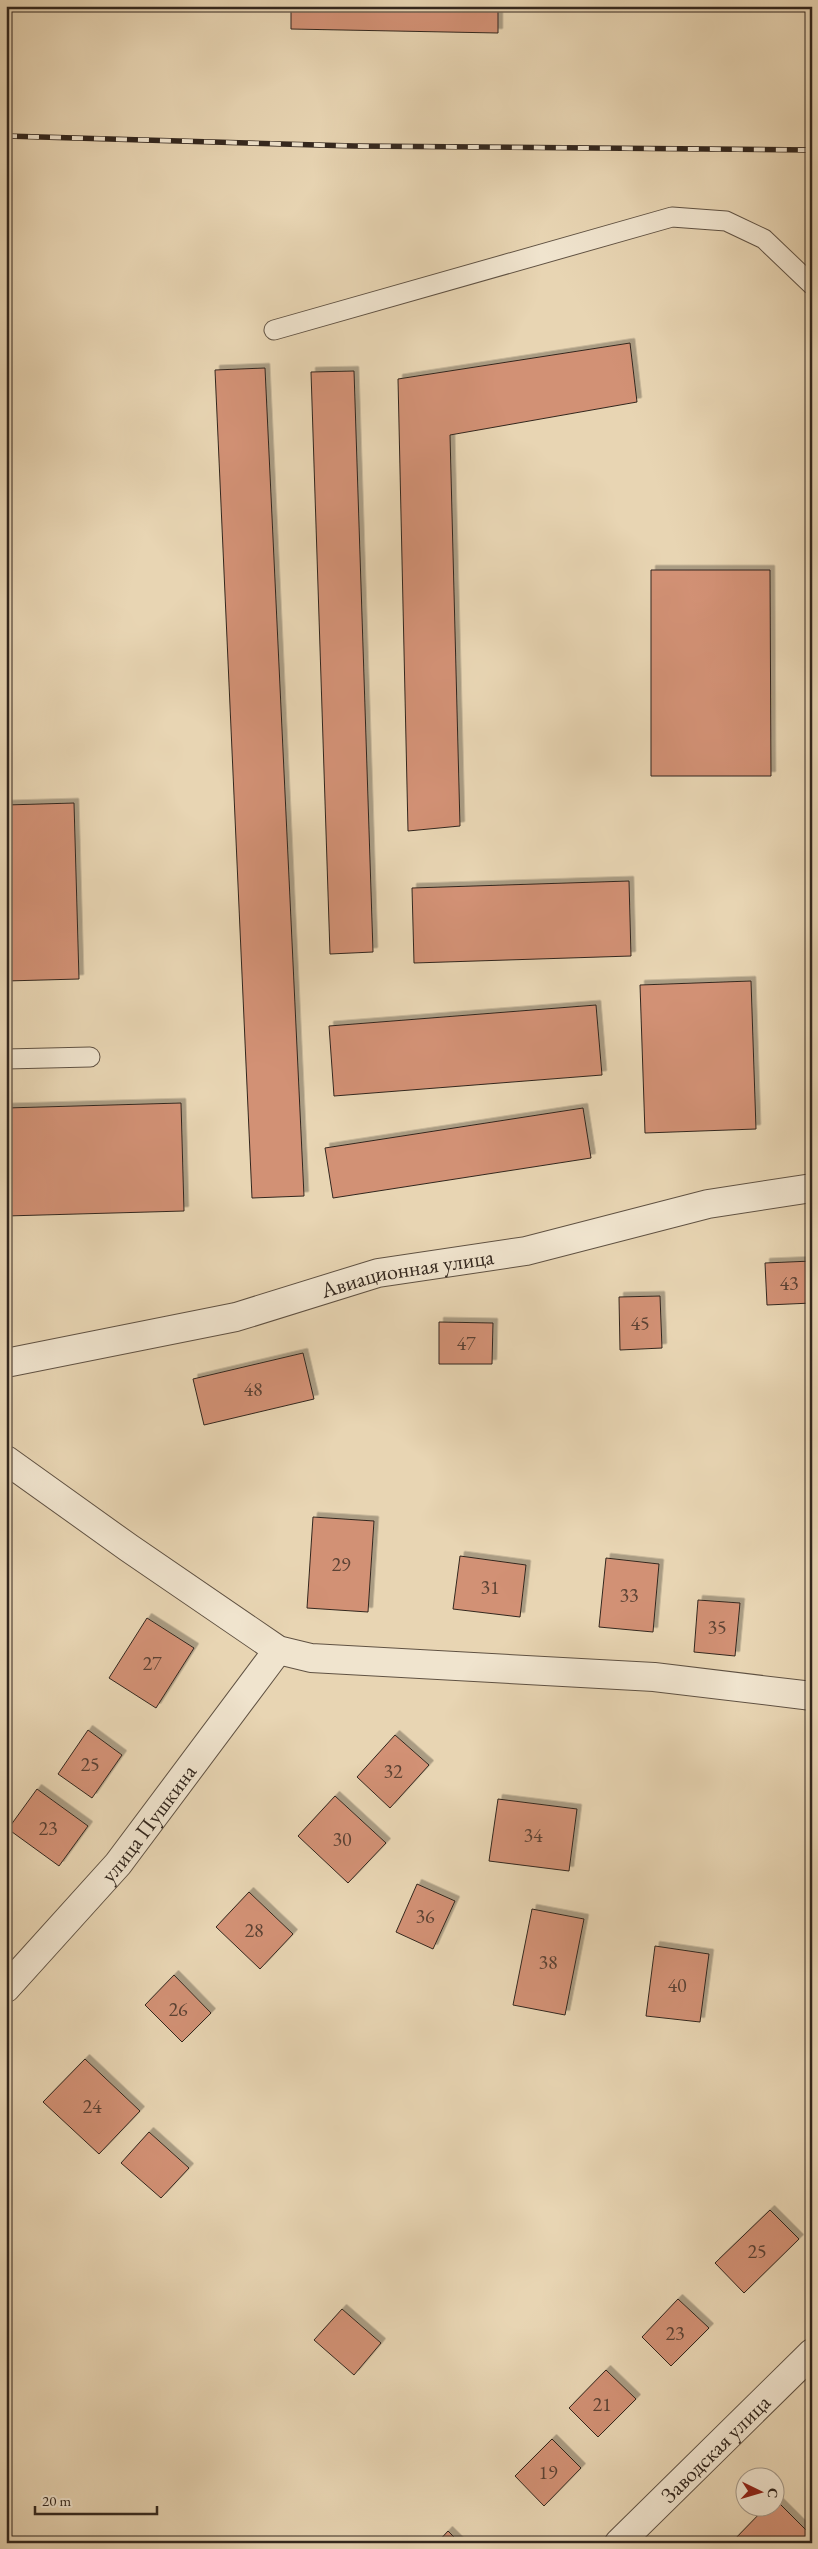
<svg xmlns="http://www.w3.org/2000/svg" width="818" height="2549" font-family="'EB Garamond',serif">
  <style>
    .building { fill: #d29175; stroke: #33271e; filter: url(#shadow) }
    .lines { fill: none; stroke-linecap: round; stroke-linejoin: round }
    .service-casing { stroke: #605243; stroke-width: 21 }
    .minor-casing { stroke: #605243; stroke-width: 30 }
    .service { stroke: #f0e4ce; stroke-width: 19 }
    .minor { stroke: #f0e4ce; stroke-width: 28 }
    .rail-casing { stroke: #33271e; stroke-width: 5.5 }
    .rail { stroke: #f0e4ce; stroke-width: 4; stroke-dasharray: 11; stroke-linecap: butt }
    .labels { text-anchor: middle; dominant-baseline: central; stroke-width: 4; stroke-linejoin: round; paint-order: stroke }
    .number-label { font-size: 20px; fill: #5b4234 }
    .street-label { font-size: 22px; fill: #33271e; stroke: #f0e4ce }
  </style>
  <defs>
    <filter id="shadow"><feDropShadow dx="4.5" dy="-4.5" stdDeviation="0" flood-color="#0004"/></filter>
  </defs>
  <rect width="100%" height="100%" fill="#e8d5b3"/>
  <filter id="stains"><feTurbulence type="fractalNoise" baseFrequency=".004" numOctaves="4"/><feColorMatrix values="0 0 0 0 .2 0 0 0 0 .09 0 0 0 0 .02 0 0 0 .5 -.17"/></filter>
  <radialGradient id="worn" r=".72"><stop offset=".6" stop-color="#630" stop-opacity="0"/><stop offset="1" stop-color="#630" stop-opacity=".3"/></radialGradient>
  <!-- building -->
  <g class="building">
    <polygon points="291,6 498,6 498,33 291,29"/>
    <polygon points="630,343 637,402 450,435 460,826 408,831 398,379"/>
    <polygon points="265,368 304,1196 252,1198 215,370"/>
    <polygon points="354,371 373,952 330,954 311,372"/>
    <polygon points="651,570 770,570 771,776 651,776"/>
    <polygon points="74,803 79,979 6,981 6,805"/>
    <polygon points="629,881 631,956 414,963 412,888"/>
    <polygon points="751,981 756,1129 645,1133 640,985"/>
    <polygon points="596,1005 602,1075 334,1096 329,1026"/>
    <polygon points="181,1103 184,1211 6,1216 6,1108"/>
    <polygon points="583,1108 591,1158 333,1198 325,1148"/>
    <polygon points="812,1261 812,1303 767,1305 765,1263"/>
    <polygon points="660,1296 662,1348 620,1350 619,1297"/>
    <polygon points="439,1322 493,1323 492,1364 439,1364"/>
    <polygon points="303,1353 314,1399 204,1425 193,1379"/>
    <polygon points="313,1517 374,1521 368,1612 307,1608"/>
    <polygon points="460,1556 526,1565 520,1617 453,1609"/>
    <polygon points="606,1558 659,1564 653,1632 599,1627"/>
    <polygon points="698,1600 740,1603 735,1656 694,1652"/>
    <polygon points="147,1618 194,1648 156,1708 109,1678"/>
    <polygon points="88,1730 122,1755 92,1798 58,1774"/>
    <polygon points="395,1735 429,1765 390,1808 357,1777"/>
    <polygon points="37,1789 88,1826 59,1866 8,1829"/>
    <polygon points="335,1796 386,1843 348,1883 298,1836"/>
    <polygon points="498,1799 577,1809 569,1871 489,1861"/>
    <polygon points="417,1884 455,1901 433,1949 396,1932"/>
    <polygon points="249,1892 293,1934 260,1969 216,1927"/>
    <polygon points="532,1909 584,1919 565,2015 513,2005"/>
    <polygon points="655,1946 709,1954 700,2022 646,2016"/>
    <polygon points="174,1975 211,2013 182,2042 145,2005"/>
    <polygon points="85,2059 140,2111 99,2154 43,2102"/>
    <polygon points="149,2132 189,2168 161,2198 121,2163"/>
    <polygon points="770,2210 799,2239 744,2293 715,2263"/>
    <polygon points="678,2299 709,2328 671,2366 642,2337"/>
    <polygon points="342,2309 381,2343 354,2375 314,2340"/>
    <polygon points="606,2370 636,2399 598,2437 569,2408"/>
    <polygon points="552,2439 581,2468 544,2506 515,2476"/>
    <polygon points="776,2500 811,2535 803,2543 731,2543 767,2506 776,2506"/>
    <polygon points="448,2531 460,2543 437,2543"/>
  </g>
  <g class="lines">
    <!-- service casing -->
    <g class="service-casing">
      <g id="service">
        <polyline points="274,330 672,217 726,221 764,239 812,285"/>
        <polyline points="6,1059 90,1057"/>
      </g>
    </g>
    <!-- minor casing -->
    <g class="minor-casing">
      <g id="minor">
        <path id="s1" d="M6,1363L236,1317L378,1273L526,1251L708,1204L812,1188"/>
        <polyline points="6,1460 129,1548 278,1650 311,1658 654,1677 812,1696"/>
        <path id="s2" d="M6,1988L118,1864L278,1650"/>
        <path id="s3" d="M619,2543L812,2353"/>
      </g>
    </g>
    <!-- service -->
    <use href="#service" class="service"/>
    <!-- minor -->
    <use href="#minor" class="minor"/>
    <!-- rail casing -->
    <g class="rail-casing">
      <polyline id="rail" points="6,136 354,146 812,150"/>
    </g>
    <!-- rail -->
    <use href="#rail" class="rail"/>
  </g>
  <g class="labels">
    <!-- number labels -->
    <g class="number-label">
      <text x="789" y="1283">43</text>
      <text x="640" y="1323">45</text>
      <text x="466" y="1343">47</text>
      <text x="253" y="1389">48</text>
      <text x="341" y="1564">29</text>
      <text x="490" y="1587">31</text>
      <text x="629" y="1595">33</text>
      <text x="717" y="1627">35</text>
      <text x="152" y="1663">27</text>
      <text x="90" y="1764">25</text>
      <text x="393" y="1771">32</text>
      <text x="48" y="1828">23</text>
      <text x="533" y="1835">34</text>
      <text x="342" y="1839">30</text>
      <text x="425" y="1916">36</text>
      <text x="254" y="1930">28</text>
      <text x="548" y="1962">38</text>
      <text x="677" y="1985">40</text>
      <text x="178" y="2009">26</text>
      <text x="92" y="2106">24</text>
      <text x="757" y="2251">25</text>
      <text x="675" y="2333">23</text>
      <text x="602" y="2404">21</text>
      <text x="548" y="2472">19</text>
    </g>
    <!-- street labels -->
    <g class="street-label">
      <text stroke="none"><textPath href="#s1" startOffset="412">Авиационная улица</textPath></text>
      <text stroke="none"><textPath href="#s2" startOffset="218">улица Пушкина</textPath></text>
      <text stroke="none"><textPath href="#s3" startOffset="135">Заводская улица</textPath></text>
    </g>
  </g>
  <!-- margin -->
  <rect width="818" height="2549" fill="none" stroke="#e8d5b3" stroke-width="25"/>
  <rect x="8" y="8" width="803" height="2534" fill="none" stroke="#33271e" stroke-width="2.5"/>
  <rect x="12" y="12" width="793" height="2524" fill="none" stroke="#33271e"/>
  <!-- north arrow -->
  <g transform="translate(760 2492) rotate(95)"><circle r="24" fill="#f0e4ce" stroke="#a49888"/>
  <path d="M0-4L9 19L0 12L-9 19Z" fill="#8f2418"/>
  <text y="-8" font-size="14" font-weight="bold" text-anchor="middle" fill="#33271e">С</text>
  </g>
  <!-- scale -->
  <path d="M35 2506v8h122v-8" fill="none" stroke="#33271e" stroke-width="2.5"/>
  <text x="42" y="2506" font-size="15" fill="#33271e" stroke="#f0e4ce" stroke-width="4" paint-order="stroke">20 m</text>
  <rect width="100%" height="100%" filter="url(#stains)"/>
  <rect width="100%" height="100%" fill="url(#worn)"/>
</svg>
